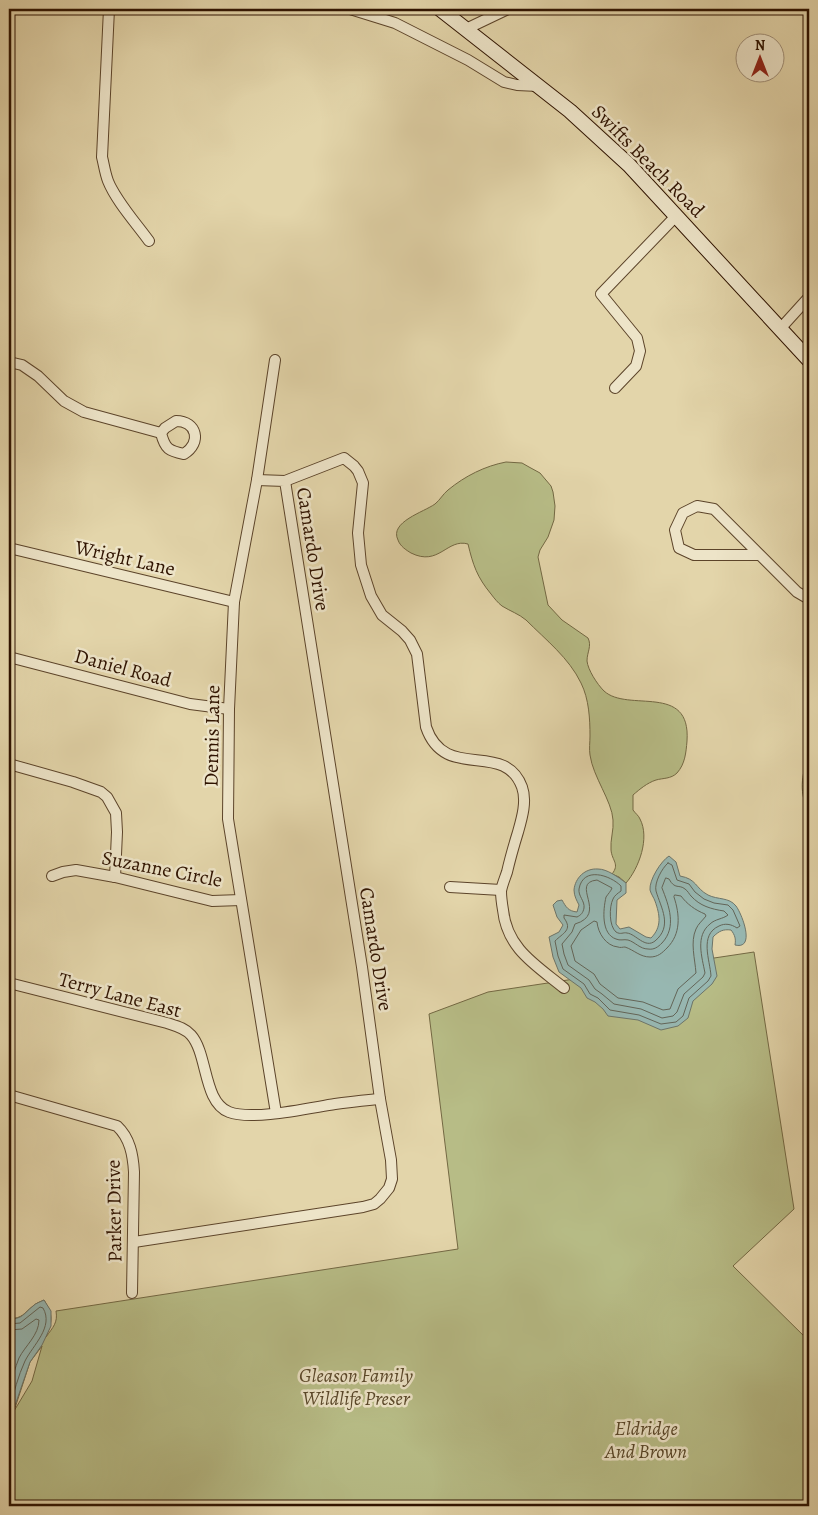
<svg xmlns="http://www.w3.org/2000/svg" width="818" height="1515" font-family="Alegreya,serif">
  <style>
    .green { fill: #b7bc86; stroke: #736843; fill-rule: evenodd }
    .water { fill: #97b7b1; stroke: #6d756a }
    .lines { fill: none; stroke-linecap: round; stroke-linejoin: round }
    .shore { stroke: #636558; stroke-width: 1 }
    .street-casing { stroke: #5c442a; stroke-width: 12 }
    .secondary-casing { stroke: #2f1300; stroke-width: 16 }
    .street { stroke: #ede4c8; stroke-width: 10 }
    .secondary { stroke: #ede4c8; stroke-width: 14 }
    .labels { text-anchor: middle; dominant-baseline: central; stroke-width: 5; stroke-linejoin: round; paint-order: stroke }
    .street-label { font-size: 20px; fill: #2f1300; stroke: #ede4c8 }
    .park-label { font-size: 20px; font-style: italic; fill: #584628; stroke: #ede4c8 }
  </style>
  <rect width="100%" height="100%" fill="#e3d5aa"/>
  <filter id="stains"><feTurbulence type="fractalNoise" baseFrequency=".004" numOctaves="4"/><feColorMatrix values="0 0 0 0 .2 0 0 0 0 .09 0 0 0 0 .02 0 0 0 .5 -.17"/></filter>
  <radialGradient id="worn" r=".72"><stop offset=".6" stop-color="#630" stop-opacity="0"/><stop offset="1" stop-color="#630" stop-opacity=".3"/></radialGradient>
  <!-- green -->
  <g class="green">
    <path d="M506,462L522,463L529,467L540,473L551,486L553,492L555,506L554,520L548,537L540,550L538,557L548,605L562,620L588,638C592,646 587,652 587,661C588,670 597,684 604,691C628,713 691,682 687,741C686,753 685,764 677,773C671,779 663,778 656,780C647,783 640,789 633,795V810C635,813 639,816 640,819C650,838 639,868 626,883L619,877L612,874C620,864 612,861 611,850C610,840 614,830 613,820C612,801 593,777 590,755C589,749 590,742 590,736C590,719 589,699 581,683C569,658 546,640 526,620C519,614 510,611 502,606C498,603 494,598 491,594C477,577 473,565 468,544C447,538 439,567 411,553C406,550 400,546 398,540C389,522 424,512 435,504C440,500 443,494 448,490C465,476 485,466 506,462Z"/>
    <path d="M809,755V813C799,793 801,776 809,755Z"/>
    <path d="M754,952L794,1209L733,1266L809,1341V1506H9V1319C23,1318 23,1314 33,1306C36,1303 40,1302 44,1300C54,1317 52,1320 46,1337C53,1327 58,1323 56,1311L458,1249L429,1014L488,992ZM42,1346L32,1381L14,1411L30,1362Z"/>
  </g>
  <!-- water -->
  <g class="water">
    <path d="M669,856L676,862L680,876C697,879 695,888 708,895C718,900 729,897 736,906C742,914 756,950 735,945C736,939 735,935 731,930C723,929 719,931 713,937L712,949L717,976L712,984L693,1001L688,1018L678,1026L661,1030L638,1020L608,1016L603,1009L595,1002L587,998L581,988L559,972L553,957L549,937L559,932L563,925L557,917L553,905L557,901L562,900C566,907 568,911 577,912L579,905C577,901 574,896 574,890C575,878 585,868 598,869C607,869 618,877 626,883V893L617,900L616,924L620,929L629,927L646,937L651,938C662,927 660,915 655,901C654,898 651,894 650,890C649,880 661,861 669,856Z"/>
    <path d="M44,1300L51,1311V1326L42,1345L30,1362L9,1423V1319C23,1319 23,1314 33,1306C36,1303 40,1302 44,1300Z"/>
  </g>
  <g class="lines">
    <!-- shore -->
    <g class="shore">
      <path d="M668,863L672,865L677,880L689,884L695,892L704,899L714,903L728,905L733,910L740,926L737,928C731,924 725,923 719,926C699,935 710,960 711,976L708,981L689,998L683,1016L676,1022L661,1024L639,1015L610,1010L598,998L590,994L584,984L563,969L558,956L555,941C563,933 573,930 564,918V915L577,917C581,915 583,913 584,908C585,901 578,896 579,889C583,866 610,875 621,886V891C618,893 614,896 613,899C609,907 609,926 616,932C621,935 623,932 627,933C636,934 645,949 655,941C673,926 661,908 656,891C654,883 662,868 668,863Z"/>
      <path d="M666,878L669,879C675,890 679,884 685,889C688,891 689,894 691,896C700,906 711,909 724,911L728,915C723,919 715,919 710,924C695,936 702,957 705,973L703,977L684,994L677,1012L673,1016L662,1018L641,1009L614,1004L602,994L595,989L589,980L568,965L564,954L562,944L572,932L575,924C609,914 569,883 597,880L612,888C611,891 608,894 606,897C603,910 601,934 616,939C620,941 624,939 628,940C635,942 640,949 648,949C654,950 658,947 662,943C677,927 669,906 662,888Z"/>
      <path d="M675,895L681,896C687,904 695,910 705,914L706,916C703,920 698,924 696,929C690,942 695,959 696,973L678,989L670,1009L663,1010L643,1002L618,998L600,984L594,974L575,961L571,946L581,930L594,921L597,922C598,933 606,946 618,947C620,948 623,947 625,947C634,950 640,957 650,957C658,957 662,953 667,948C681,934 680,915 674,897Z"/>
      <path d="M9,1324L20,1323L40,1307L43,1308C54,1327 33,1345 25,1361C18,1376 14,1393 9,1409"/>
      <path d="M9,1330L22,1329L36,1319L39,1320C39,1335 25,1346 19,1358C15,1368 12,1379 9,1389"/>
    </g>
    <!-- street casing -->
    <g class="street-casing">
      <g id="street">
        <path d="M109,9L102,157C104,165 105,173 108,181C116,201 136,223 149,241"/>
        <polyline points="350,9 395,23 468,60 504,82 517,85 538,86"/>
        <polyline points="466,29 508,9"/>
        <polyline points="780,329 809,297"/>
        <polyline points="275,360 257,480 234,602 229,709 228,819 276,1113"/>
        <polyline points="9,362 22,365 38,376 64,401 84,412 161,433"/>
        <polyline points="615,388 636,366 640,351 637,338 601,294 676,216"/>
        <path d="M176,421C197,421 202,443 184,454C169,451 165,449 161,433L165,428Z"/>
        <path d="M285,481L344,458L354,466L358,471L363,483L358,533L361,565L371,596L382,615L402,631L410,640L417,654L426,727C445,783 504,739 522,787C527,801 522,818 518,832C514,845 510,859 507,872C505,878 502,885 501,891C501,897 502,904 503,910C507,949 536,965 564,988"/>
        <polyline points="9,548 234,602"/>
        <polyline points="759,555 694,555 679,548 675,530 683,513 697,506 714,509 797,592 809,599"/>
        <polyline points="9,657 190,704 229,709"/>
        <polyline points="9,764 73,782 101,792 107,797 116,813 117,832 115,877"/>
        <polyline points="52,876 63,872 76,870 115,877 212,901 241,900"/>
        <polyline points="450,887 501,890"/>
        <path d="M9,983L167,1023C176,1026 185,1028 191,1035C208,1054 203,1102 229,1112C252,1121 309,1108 335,1104C350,1102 365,1100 380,1099"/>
        <path d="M9,1095L117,1126C130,1138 133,1155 134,1172L132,1293"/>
        <polyline points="134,1242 363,1207 374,1204 380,1199 389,1188 392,1179 391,1160 380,1099 362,967 285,481 257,480"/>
      </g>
    </g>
    <!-- secondary casing -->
    <g class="secondary-casing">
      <polyline id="secondary" points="440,9 570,111 629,165 809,360"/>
    </g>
    <!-- street -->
    <use href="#street" class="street"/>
    <!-- secondary -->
    <use href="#secondary" class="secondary"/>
  </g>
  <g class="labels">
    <!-- street labels -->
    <g class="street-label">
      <text transform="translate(648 161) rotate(45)">Swifts Beach Road</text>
      <text transform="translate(313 549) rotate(81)">Camardo Drive</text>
      <text transform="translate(125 558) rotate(13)">Wright Lane</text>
      <text transform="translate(123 668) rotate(15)">Daniel Road</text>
      <text transform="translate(212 736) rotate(-89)">Dennis Lane</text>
      <text transform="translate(162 869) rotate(11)">Suzanne Circle</text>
      <text transform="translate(376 949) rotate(81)">Camardo Drive</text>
      <text transform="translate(120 995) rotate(15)">Terry Lane East</text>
      <text transform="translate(114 1211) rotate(-91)">Parker Drive</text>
    </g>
    <!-- park labels -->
    <g class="park-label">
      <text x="356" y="1375">Gleason Family<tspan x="356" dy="23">Wildlife Preser</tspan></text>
      <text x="646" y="1428">Eldridge<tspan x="646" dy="23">And Brown</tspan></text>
    </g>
  </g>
  <!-- margin -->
  <rect width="818" height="1515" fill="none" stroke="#e3d5aa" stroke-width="30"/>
  <rect x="10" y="10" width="798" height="1495" fill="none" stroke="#2f1300" stroke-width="2.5"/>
  <rect x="15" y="15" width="788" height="1485" fill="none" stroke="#2f1300"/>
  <!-- north arrow -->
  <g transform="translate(760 58)"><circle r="24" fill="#ede4c8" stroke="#a19078"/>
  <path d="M0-4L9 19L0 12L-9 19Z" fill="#8f2418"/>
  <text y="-8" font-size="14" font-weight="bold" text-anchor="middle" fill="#2f1300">N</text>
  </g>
  <rect width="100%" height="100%" filter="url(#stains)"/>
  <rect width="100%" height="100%" fill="url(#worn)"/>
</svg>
